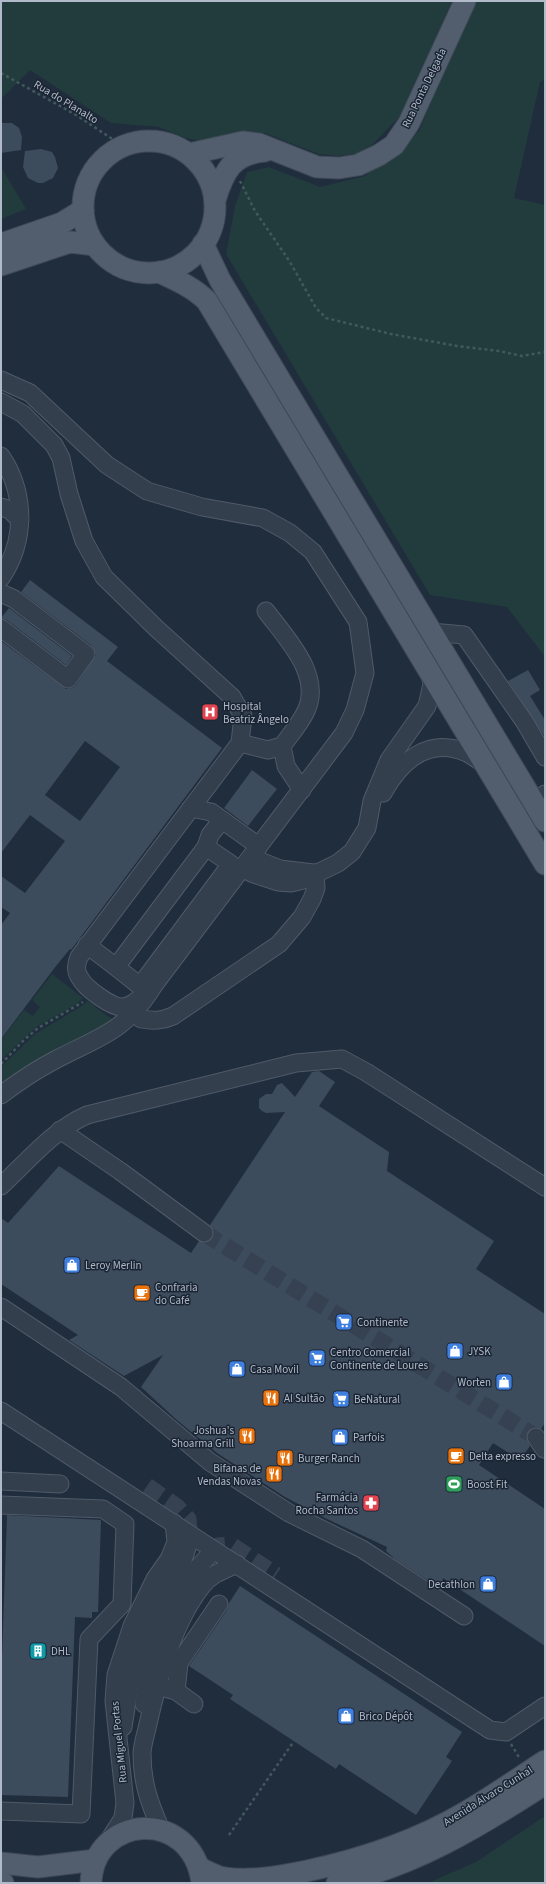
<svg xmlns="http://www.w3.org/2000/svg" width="546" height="1884" font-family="'Source Sans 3',sans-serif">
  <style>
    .green { fill: #223c3e }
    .building { fill: #3c4c5d; fill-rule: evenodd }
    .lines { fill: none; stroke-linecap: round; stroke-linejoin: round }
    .minor-tunnel { stroke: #364252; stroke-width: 17; stroke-dasharray: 17 8; stroke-linecap: butt }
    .minor-casing { stroke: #505a68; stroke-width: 19 }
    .major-casing { stroke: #3e4856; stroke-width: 23 }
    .path { stroke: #40595b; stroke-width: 2.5; stroke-dasharray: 3 3; stroke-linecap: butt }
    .minor { stroke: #343f4d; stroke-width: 17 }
    .major { stroke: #525e6d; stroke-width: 21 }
    .labels { text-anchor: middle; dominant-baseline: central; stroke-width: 3; stroke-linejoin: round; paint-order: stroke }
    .street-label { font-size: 11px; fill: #b0bac9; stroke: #1a2432 }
    .poi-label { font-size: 11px; fill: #b0bac9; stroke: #1a2432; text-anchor: start }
  </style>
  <rect width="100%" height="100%" fill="#202d3d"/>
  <!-- green -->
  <g class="green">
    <polygon points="1,1 452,1 403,113 373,144 357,153 347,155 338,156 319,154 265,133 244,131 233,133 207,142 185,138 159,127 111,123 30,70 1,99"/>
    <polygon points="473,1 545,1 545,79 540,82 514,198 545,205 545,657 507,607 430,595 226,254 235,206 247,172 269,167 320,187 365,176 419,131"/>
    <polygon points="1,167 26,209 1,219"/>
    <polygon points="52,974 83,998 75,1005 36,1027 1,1060 1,1040 24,1010 33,1016 40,1007 32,1000"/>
    <polygon points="88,1001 107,1016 114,1019 101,1028 1,1087 1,1067 35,1034 82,1006"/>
    <polygon points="545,1816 545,1883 428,1883 476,1862"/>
  </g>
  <!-- building -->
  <g class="building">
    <polygon points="1,123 12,123 19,128 22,137 21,150 1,153"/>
    <polygon points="41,149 52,152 55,157 58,168 53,178 43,183 38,183 28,178 23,167 25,151"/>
    <path d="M30,580L118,647L107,661L222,748L71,950L70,949L56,966L1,1039V925L10,913L1,907V876L25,893L65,841L30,815L1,853V641L66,689L72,688L76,685L96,655L92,646L21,592ZM85,741L120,767L80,821L45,795Z"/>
    <polygon points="9,608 72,656 66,665 7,620 1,618"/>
    <polygon points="528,670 540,690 530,696 545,720 545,737 508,681"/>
    <polygon points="252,770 277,789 248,826 224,808"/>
    <polygon points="319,1071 335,1082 319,1106 389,1152 387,1171 494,1241 476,1269 545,1314 545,1423 541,1429 535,1427 527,1432 526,1438 530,1446 520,1460 493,1443 479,1465 545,1509 545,1646 443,1578 441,1589 395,1559 386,1551 387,1547 327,1519 285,1497 217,1453 178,1421 141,1387 163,1355 124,1376 69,1340 78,1335 1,1284 1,1218 8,1223 59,1166 191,1253 199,1241 208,1242 212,1239 214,1234 210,1225 285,1112 266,1113 262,1111 259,1108 259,1099 266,1094 272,1094 277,1085 282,1083 295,1097 312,1072"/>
    <polygon points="7,1515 101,1520 98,1612 92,1612 92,1618 75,1617 68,1797 1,1795 1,1685"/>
    <polygon points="240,1586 462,1732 446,1757 452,1761 416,1815 339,1764 336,1769 230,1699 233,1695 189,1666 227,1610 229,1603"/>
  </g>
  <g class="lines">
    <!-- minor-tunnel -->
    <g class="minor-tunnel">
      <polyline points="204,1233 536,1437"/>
      <polyline points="147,1486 177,1507 188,1519 190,1539"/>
      <polyline points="211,1553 218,1546 231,1545 276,1575"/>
    </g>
    <!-- minor casing -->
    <g class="minor-casing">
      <g id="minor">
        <path d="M1,380L30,393L107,465L147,491L202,507L263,518L290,533L313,552L358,622L365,673L355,710L344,733L154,985C125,1032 101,1036 55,1060C36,1070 18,1082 1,1095"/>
        <path d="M1,402L23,414L54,445L61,458L69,494L84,541L104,577L156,628L232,697L243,716L240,743L79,957C76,965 75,971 80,978C85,988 112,1008 123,1007C131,1006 137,1001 142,996"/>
        <path d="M1,456C26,493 26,541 1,578"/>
        <polyline points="1,507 10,510 20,520"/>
        <polyline points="1,593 14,599 86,654 68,679 1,628"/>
        <polyline points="431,632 464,635 524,721 545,757"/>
        <path d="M240,743L268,750L282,746C290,735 300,724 306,711C323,675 286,638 266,611"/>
        <polyline points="282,746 286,766 302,790"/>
        <path d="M383,793C401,761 429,736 467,753C473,756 479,761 485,764"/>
        <polyline points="191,808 211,812 253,842 257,850"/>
        <polyline points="539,810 545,794"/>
        <polygon points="206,847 231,864 140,986 116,967"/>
        <polyline points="206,847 210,835 222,820"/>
        <polyline points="260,861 280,869 313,873"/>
        <polyline points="251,873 278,882 291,883 303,880 338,863 352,852 367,828 372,801 389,760 427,706 432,684 430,673"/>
        <polyline points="87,945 116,967"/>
        <path d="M141,1019C153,1021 162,1021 173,1016L279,944L302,917L312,899L316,888L315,873"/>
        <polyline points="60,1130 120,1171 204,1233"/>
        <path d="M1,1186C28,1161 53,1130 87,1115L296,1063L342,1059L366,1072L545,1187"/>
        <polyline points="1,1307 121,1387 210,1462 289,1513 362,1549 464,1616"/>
        <polyline points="1,1411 490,1730 506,1732 545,1706"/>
        <polyline points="536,1437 544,1449"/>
        <polyline points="1,1481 60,1484"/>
        <polyline points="1,1505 103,1509 125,1524 122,1604 89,1639 81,1814 1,1811"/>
        <polyline points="165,1688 176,1691 194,1704"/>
        <polyline points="176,1691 179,1663 219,1604"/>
        <polyline points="144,1704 148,1672 166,1620 187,1580 211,1553"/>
        <polyline points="123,1727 132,1670 152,1611 180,1569 190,1539"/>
        <path d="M161,1830C150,1804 142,1784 142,1754C142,1745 146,1734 148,1724C158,1679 173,1623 202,1586C211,1574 224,1570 237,1564"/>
        <polyline points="107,1843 123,1818 125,1803 114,1701 116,1675 132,1626 155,1579 169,1559 176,1542 174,1523"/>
      </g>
    </g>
    <!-- major casing -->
    <g class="major-casing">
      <g id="major">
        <circle cx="149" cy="207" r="66"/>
        <polyline points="189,154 243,142 259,144 317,167 339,168 358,165 379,155 394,145 409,123 465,1"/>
        <path d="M215,200C224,171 232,154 265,151"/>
        <polyline points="1,244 62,223 83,210"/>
        <polyline points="203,244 220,280 545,821"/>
        <polyline points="1,265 70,242 95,245"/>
        <path d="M159,272C176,280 193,287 207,301L545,864"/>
        <polyline points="1,1863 38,1867 96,1860"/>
        <path d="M200,1868C208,1872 217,1877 225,1878C251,1882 282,1876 307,1871C363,1859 417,1841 466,1812C493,1796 519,1778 545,1761"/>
        <polyline points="1,1883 3,1883"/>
        <path d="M91,1883C93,1815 191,1806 202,1882"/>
        <path d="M337,1883C413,1867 480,1826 545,1784"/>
      </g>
    </g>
    <!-- path -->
    <g class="path">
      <polyline points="1,73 76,115 123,146"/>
      <polyline points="240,181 255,211 290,262 316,308 326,318 391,334 457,346 499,351 522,356 545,352"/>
      <polyline points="1,1064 24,1040 38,1028 83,1002"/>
      <polyline points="511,1744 520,1759"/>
      <polyline points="229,1835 294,1741"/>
    </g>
    <!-- minor -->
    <use href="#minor" class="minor"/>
    <!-- major -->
    <use href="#major" class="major"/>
  </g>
  <!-- icons -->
  <defs>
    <g id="hospital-square" transform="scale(0.9)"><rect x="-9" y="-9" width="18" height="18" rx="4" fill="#e0444e" stroke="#1a2432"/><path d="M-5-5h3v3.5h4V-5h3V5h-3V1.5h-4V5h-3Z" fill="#fff"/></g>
    <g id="shop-square" transform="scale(0.9)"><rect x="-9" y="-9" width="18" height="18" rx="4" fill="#3f7fe0" stroke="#1a2432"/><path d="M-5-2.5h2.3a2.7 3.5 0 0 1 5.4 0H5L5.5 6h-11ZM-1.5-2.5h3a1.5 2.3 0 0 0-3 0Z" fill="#fff"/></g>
    <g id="cafe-square" transform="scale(0.9)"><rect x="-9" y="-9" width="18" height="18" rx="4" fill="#e8710a" stroke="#1a2432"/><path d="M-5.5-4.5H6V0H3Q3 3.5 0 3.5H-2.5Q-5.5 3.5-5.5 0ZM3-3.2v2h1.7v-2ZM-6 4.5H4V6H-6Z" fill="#fff"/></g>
    <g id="supermarket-square" transform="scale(0.9)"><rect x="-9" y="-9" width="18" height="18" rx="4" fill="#3f7fe0" stroke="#1a2432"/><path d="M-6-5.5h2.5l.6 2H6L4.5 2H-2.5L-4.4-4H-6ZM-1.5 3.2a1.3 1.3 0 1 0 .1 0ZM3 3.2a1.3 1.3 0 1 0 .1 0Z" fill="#fff"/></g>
    <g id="restaurant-square" transform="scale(0.9)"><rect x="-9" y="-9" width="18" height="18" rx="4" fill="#e8710a" stroke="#1a2432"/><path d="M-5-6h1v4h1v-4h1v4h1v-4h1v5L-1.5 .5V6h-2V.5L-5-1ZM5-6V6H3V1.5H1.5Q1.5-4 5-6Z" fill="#fff"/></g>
    <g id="stadium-square" transform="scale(0.9)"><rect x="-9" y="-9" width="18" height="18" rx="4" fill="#2e9e5b" stroke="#1a2432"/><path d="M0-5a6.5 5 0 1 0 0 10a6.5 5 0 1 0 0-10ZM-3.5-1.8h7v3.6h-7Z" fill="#fff"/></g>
    <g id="pharmacy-square" transform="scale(0.9)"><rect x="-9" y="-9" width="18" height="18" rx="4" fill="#e0444e" stroke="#1a2432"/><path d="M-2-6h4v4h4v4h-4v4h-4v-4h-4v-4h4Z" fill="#fff"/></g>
    <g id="building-square" transform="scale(0.9)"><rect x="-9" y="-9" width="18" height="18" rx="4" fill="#0f9aa8" stroke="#1a2432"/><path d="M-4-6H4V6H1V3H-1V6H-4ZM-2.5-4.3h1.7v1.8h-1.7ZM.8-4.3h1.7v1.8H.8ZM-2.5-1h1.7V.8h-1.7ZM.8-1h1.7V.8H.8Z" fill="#fff"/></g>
  </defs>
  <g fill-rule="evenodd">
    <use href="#hospital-square" x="210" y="712"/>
    <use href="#shop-square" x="72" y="1265"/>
    <use href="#cafe-square" x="142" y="1293"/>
    <use href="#supermarket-square" x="344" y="1322"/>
    <use href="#shop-square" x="455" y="1351"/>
    <use href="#supermarket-square" x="317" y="1358"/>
    <use href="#shop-square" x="237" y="1369"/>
    <use href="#shop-square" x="504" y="1382"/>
    <use href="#restaurant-square" x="271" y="1398"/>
    <use href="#supermarket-square" x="341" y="1399"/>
    <use href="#restaurant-square" x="247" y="1436"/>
    <use href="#shop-square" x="340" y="1437"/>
    <use href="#cafe-square" x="456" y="1456"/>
    <use href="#restaurant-square" x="285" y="1458"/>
    <use href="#restaurant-square" x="274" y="1474"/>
    <use href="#stadium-square" x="454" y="1484"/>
    <use href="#pharmacy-square" x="371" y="1503"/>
    <use href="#shop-square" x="488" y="1584"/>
    <use href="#building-square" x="38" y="1651"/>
    <use href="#shop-square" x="346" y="1716"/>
  </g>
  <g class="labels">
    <!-- street labels -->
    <g class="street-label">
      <text transform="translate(424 88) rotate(-64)">Rua Ponta Delgada</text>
      <text transform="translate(66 102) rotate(31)">Rua do Planalto</text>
      <text transform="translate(119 1742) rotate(-96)">Rua Miguel Portas</text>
      <text transform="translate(488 1796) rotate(-32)">Avenida Álvaro Cunhal</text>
    </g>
    <!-- poi labels -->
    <g class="poi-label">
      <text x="223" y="706">Hospital<tspan x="223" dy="13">Beatriz Ângelo</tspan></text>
      <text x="85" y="1265">Leroy Merlin</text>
      <text x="155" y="1287">Confraria<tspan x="155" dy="13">do Café</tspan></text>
      <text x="357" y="1322">Continente</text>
      <text x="468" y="1351">JYSK</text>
      <text x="330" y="1352">Centro Comercial<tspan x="330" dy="13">Continente de Loures</tspan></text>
      <text x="250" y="1369">Casa Movil</text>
      <text x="491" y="1382" text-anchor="end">Worten</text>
      <text x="284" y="1398">Al Sultão</text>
      <text x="354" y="1399">BeNatural</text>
      <text x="234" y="1430" text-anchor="end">Joshua's<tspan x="234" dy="13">Shoarma Grill</tspan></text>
      <text x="353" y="1437">Parfois</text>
      <text x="469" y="1456">Delta expresso</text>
      <text x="298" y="1458">Burger Ranch</text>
      <text x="261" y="1468" text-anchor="end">Bifanas de<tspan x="261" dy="13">Vendas Novas</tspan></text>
      <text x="467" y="1484">Boost Fit</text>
      <text x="358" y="1497" text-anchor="end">Farmácia<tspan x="358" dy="13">Rocha Santos</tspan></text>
      <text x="475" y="1584" text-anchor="end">Decathlon</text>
      <text x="51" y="1651">DHL</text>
      <text x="359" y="1716">Brico Dépôt</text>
    </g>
  </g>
  <!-- border -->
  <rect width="546" height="1884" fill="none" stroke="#b0bac9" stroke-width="4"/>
</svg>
